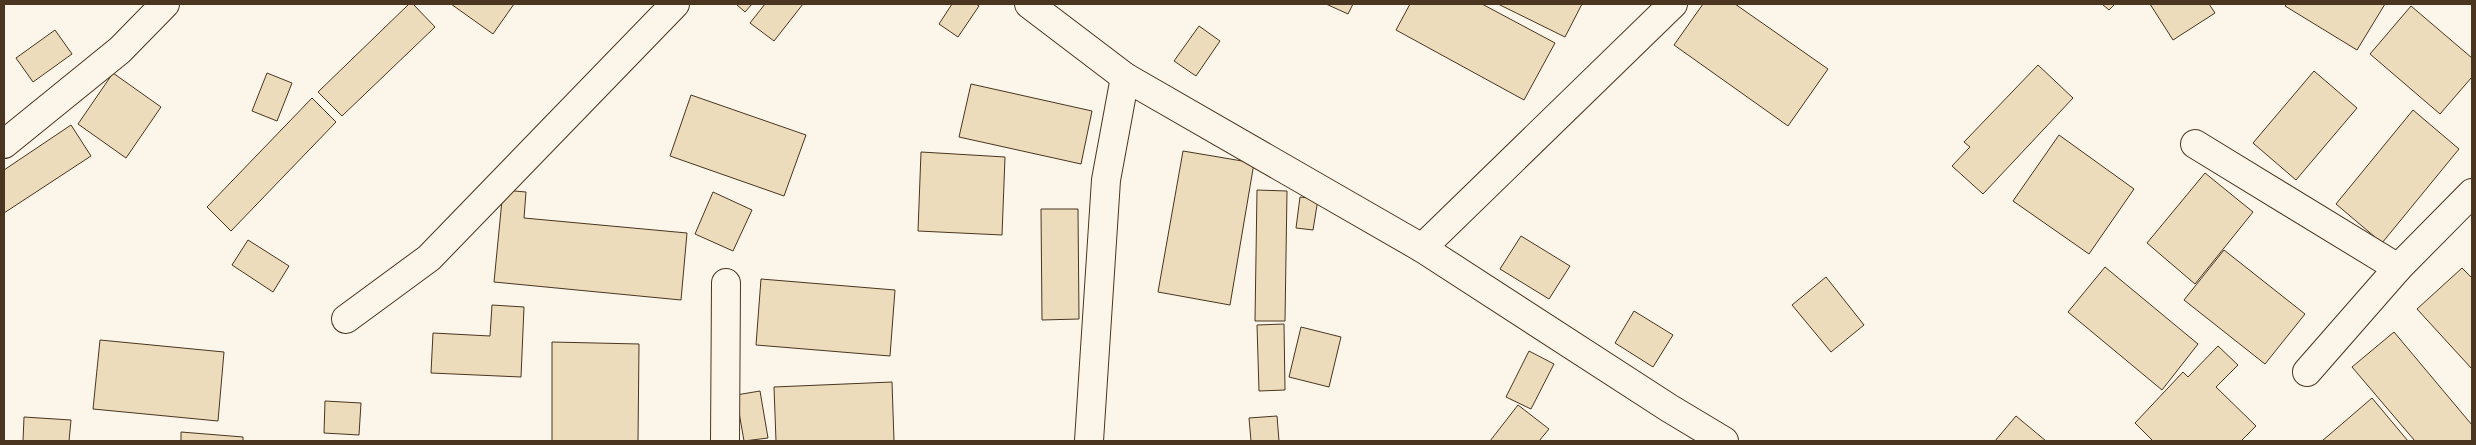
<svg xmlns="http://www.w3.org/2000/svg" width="2476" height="445" font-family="Mulish,sans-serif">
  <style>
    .building { fill: #ecdcbc; stroke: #4a3520 }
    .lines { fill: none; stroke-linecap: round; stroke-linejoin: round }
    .street-casing { stroke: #4a3520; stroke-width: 30 }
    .street { stroke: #fbf6e9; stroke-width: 28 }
  </style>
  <rect width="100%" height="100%" fill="#fbf6e9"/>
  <!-- building -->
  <g class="building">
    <polygon points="409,4 413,4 435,27 342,116 318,92"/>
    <polygon points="451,4 514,4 493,34"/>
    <polygon points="736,4 752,4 745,12"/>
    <polygon points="765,4 803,4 774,41 750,23"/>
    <polygon points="952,4 976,4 979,6 958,37 939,24"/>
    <polygon points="1326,4 1353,4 1348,14"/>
    <polygon points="1410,4 1482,4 1555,43 1524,100 1396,30"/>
    <polygon points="1498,4 1582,4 1565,37"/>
    <polygon points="1703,4 1735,4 1828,69 1788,126 1674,45"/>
    <polygon points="2102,4 2115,4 2109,10"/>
    <polygon points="2150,4 2209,4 2215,13 2173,40"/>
    <polygon points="2287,4 2385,4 2357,50 2285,6"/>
    <polygon points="2411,6 2472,58 2472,77 2440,114 2370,54"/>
    <polygon points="1199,26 1220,41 1196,76 1174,61"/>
    <polygon points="55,30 72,54 33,82 16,58"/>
    <polygon points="2038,65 2073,98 1983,194 1952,166 1970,147 1964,142"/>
    <polygon points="2314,71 2357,108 2296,180 2253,143"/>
    <polygon points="113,73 161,107 126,158 78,124"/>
    <polygon points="267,73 292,83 277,121 252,111"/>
    <polygon points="971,84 1092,111 1081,164 959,137"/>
    <polygon points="691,95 806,135 784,196 670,156"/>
    <polygon points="312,98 336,122 231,231 207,207"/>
    <polygon points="2413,110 2459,149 2382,243 2336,204"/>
    <polygon points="71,125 91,156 4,213 4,170"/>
    <polygon points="2059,135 2134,189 2089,254 2013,201"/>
    <polygon points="1183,151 1254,163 1230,305 1158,292"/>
    <polygon points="921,152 1005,157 1002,235 918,231"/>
    <polygon points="2205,173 2253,212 2195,284 2147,243"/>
    <polygon points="503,190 526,192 524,218 687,233 681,300 494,282"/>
    <polygon points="1257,190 1287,191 1285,321 1255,321"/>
    <polygon points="713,192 752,210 733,251 695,234"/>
    <polygon points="1300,197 1318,199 1313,230 1296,228"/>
    <polygon points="1041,209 1078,209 1079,319 1042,320"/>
    <polygon points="1521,236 1570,266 1549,299 1500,269"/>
    <polygon points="248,240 289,266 273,292 232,265"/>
    <polygon points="2224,250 2305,314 2265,364 2184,300"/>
    <polygon points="2105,267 2198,344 2162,390 2068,312"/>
    <polygon points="2462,268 2472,278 2472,369 2417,309"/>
    <polygon points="1826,277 1864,325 1831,352 1792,305"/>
    <polygon points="761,279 895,290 890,356 756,345"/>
    <polygon points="492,305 524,307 521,377 431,373 433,333 490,336"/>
    <polygon points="1634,311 1673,335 1653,367 1615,343"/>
    <polygon points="1284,324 1285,390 1259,391 1257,325"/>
    <polygon points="1301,327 1341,337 1329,387 1289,377"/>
    <polygon points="2394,332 2472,425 2472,441 2415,441 2352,367"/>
    <polygon points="100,340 224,352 218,421 93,409"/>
    <polygon points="552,342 639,344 638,441 552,441"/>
    <polygon points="2218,346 2238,365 2216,387 2256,426 2241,441 2153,441 2135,423 2183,372 2188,377"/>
    <polygon points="1529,351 1554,364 1531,409 1506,397"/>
    <polygon points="892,382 894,441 776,441 774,387"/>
    <polygon points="760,391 768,438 744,441 736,395"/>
    <polygon points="2372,398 2408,441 2322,441"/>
    <polygon points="325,401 361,403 359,435 324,433"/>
    <polygon points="1518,405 1549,429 1539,441 1490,441"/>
    <polygon points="1277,416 1279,441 1251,441 1249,418"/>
    <polygon points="2016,416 2046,441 1995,441"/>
    <polygon points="24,417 71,420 69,441 23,441"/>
    <polygon points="181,432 243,437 243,441 181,441"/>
  </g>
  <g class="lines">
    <!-- street casing -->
    <g class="street-casing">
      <g id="street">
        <polyline points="1029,4 1125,77 1422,248 1669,408 1724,441"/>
        <polyline points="4,144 120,50 165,4"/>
        <polyline points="2195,144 2398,268"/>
        <polyline points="1422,248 1673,4"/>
        <polyline points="346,319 429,258 675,4"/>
        <polyline points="2307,372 2398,268 2472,193"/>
        <polyline points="725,441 726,283"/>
        <polyline points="1089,441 1106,180 1125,77"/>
      </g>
    </g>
    <!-- street -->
    <use href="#street" class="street"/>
  </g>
  <!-- border -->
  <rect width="2476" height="445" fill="none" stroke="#4a3520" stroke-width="10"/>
</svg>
